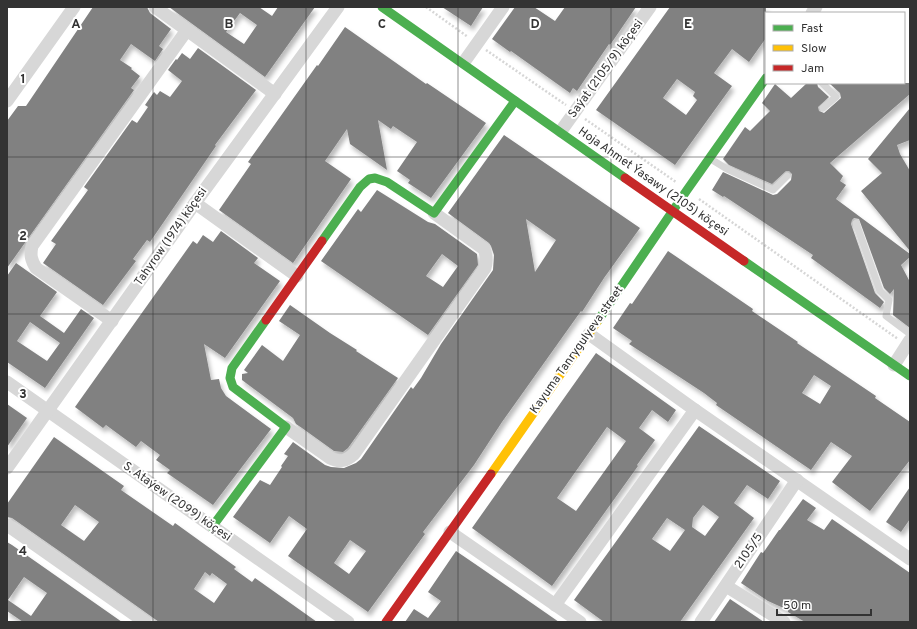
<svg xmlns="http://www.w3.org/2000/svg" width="917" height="629" font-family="Overpass,sans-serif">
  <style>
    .building { fill: #818181; fill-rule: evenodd; filter: url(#shadow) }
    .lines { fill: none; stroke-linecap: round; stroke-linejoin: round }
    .path { stroke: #d6d6d6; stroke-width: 2.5; stroke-dasharray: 2 2; stroke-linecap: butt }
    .lane { stroke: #d7d7d7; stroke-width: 7 }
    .street { stroke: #d7d7d7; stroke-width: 13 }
    .fast { stroke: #4caf50; stroke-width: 9 }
    .slow { stroke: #ffc107; stroke-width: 9 }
    .jam { stroke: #c62828; stroke-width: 9 }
    .grid { fill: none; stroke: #333; stroke-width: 1; stroke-opacity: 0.55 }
    .labels { text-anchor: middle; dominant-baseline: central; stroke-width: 4; stroke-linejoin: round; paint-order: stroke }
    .street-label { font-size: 12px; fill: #333; stroke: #fff }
    .grid-label { font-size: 13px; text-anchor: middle; font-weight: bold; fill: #333; stroke: #fff; stroke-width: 4; stroke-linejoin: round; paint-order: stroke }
  </style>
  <defs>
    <filter id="shadow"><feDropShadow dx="2.5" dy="4.5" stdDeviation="2" flood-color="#0004"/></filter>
  </defs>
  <rect width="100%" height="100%" fill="#fff"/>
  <!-- building -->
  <g class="building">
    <polygon points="93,7 147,7 150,13 171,29 159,46 163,49 155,61 131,44 120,60 132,68 131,69 140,76 131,88 134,90 7,268 7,121 18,106 26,106"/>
    <path d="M169,7H259L272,16L278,7H315L265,77ZM240,13L257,25L244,44L226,32Z"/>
    <polygon points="442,7 483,7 471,26"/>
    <polygon points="515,7 534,7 555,21 565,7 636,7 610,45 609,44 577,91 573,88 570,93 511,51 510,52 492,39"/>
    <path d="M670,7H766V38L749,62L732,49L714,73L732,86L675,165L596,110ZM677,79L695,92L693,96L697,100L686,115L663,98Z"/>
    <polygon points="345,27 426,84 427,83 486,123 431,198 408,183 410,180 397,171 417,142 393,126 391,129 378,120 387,170 350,144 347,129 325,161 351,179 293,263 219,210 251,164 248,162 317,65 318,66"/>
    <polygon points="198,48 256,90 215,145 216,146 150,242 147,240 133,259 136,261 103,305 43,263 56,244 51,241 88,190 84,187 132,120 137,123 148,107 145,105 154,92 157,95 160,91 170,97 182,81 168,70 176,59 177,60 182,53 190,59"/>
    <polygon points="807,83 817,83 818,87 829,97 818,107 819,111 824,113 841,98 840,93 829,83 910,83 910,94 830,163 843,176 840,181 846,185 836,199 910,254 910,257 901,265 910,282 910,328 893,315 894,289 890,294 884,288 859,219 854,218 852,220 851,224 875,293 884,302 880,308 811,258 813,255 724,196 723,197 712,190 723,172 773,195 777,194 791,180 792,174 789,171 786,171 772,184 729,165 723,159 745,127 750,131 770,111 762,103 775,84 791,98"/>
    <polygon points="910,108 910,140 897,145 900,154 910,171 910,251 861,191 882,173 868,159"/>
    <path d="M504,135L640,228L604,278L582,312L581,311L502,422L474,465L423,532L425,534L368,612L288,556L307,529L289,516L270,543L233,517L260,480L270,485L282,467L281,466L288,456L284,454L293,442L325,465L331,467L344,468L356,463L361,459L411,387L413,389L421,378L441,344L493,270L494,255L491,246L489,243L448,213ZM526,219L556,240L535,272ZM350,540L366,551L349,574L334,563Z"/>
    <path d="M377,190L428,222L435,224L477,254L478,265L428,335L321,261L358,209L361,212ZM442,254L458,266L443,287L426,276Z"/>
    <polygon points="221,231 258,258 254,263 280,281 225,358 204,344 211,380 219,379 221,388 226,396 271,429 213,505 167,473 170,470 156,460 160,455 141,441 136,447 106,425 103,428 75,407 193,241 197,244 203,235 213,242"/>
    <path d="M668,251L753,309L752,311L798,342L797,343L876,396L875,398L910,422V460L870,511L832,482L852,456L831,442L811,470L716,405L717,403L704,393L629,344L632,341L613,328L630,303L632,304ZM814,375L831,386L820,404L802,393Z"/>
    <path d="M16,263L57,292L40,316L64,333L81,309L94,318L45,388L7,362V276ZM30,322L60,343L47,361L17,341Z"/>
    <polygon points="290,305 330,333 357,350 356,351 398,378 348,448 343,452 334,451 302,428 296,424 293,418 242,380 242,374 248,373 244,370 262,345 283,361 300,335 279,321"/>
    <path d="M596,353L676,410L668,422L652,410L639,428L655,440L637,465L638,466L552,586L472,528ZM607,427L626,441L576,511L557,498Z"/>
    <polygon points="7,404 27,418 7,447"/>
    <path d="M699,426L780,481L768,499L747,485L734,503L754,518L680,622H604L574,600ZM703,505L719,517L705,536L692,527L693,518ZM667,518L685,530L670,551L652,539Z"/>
    <path d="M54,437L124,486L121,490L173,526L175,523L236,567L234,569L252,582L255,578L317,622H159L62,553L12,518L7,517V504ZM75,505L99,522L84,541L61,525ZM205,572L210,576L212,573L227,584L214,603L194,589Z"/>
    <polygon points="910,487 910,519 901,532 886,522"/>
    <polygon points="803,499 816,508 807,520 824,530 832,519 910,573 910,622 805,622 788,612 788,610 768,601 741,583 761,552 763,553 779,530 780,530"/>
    <path d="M7,542L12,545L122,622H23L7,611ZM24,577L47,593L31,616L8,600Z"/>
    <polygon points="456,551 478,566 559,622 405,622 414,609 428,618 441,601 428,592"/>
    <polygon points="730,599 764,622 714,622"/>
  </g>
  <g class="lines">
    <!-- path -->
    <g class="path">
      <polyline points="426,7 468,37"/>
      <polyline points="486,50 566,105"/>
      <polyline points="585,119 676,182"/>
      <polyline points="699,199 898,339"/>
    </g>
    <!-- lane -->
    <g class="lane">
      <polyline points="822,83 836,97 823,108"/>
      <polyline points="709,158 727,169 773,190 787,176"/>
      <polyline points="856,223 880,291 889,300 886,316 910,334"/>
    </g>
    <!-- street -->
    <g class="street">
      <polyline points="155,7 275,94"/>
      <polyline points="812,13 816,7"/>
      <polyline points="464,62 503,7"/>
      <polyline points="7,101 74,7"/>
      <polyline points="561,131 650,7"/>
      <polyline points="195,203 297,276"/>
      <path d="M112,321L36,268C31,260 30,255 32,246L187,30"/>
      <polyline points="589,334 695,410 910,559"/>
      <polyline points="894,365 910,340"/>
      <polyline points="7,382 348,622"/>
      <path d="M286,427L330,458C340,463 346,461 354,454L485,268C487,261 487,256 484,249L434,213"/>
      <polyline points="7,468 195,203 338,7"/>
      <polyline points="7,525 145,622"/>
      <polyline points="450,532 580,622"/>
      <polyline points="726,586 784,622"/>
      <polyline points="555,605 695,410"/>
      <polyline points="701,622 797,480"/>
    </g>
    <!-- fast -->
    <g class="fast">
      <polyline points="382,7 625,178"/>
      <polyline points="322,241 360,187 369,179 375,178 387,182 434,213 515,101"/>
      <polyline points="744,261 910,376"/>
      <polyline points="597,322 687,190 766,78"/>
      <polyline points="212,527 286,427 233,387 230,378 232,368 266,320"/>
    </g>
    <!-- slow -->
    <polyline class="slow" points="491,474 597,322"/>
    <!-- jam -->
    <g class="jam">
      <polyline points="625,178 744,261"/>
      <polyline points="266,320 322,241"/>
      <polyline points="386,622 491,474"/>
    </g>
  </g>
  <!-- grid -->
  <path class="grid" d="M153,7V622M306,7V622M458,7V622M611,7V622M764,7V622M7,157H910M7,314H910M7,472H910"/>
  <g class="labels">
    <!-- street labels -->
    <g class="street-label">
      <text transform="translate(606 69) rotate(-54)">Saýat (2105/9) köçesi</text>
      <text transform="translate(653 182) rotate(35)">Hoja Ahmet Ýasawy (2105) köçesi</text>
      <text transform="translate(171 237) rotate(-55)">Tahyrow (1974) köçesi</text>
      <text transform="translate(577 350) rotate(-55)">Kayuma Tanrygulyeva street</text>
      <text transform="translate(177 502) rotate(35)">S. Ataýew (2099) köçesi</text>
      <text transform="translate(749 551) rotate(-56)">2105/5</text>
    </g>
  </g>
  <g class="grid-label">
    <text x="76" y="28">A</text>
    <text x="229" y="28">B</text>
    <text x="382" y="28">C</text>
    <text x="535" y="28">D</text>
    <text x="688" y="28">E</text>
    <text x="23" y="83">1</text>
    <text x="23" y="240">2</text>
    <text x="23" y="398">3</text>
    <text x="23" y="555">4</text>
  </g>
  <!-- border -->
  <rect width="917" height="629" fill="none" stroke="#333333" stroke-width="16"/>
  <!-- legend -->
  <rect x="765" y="12" width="140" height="72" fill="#ffffff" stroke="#adadad"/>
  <rect x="773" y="25" width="20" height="6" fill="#4caf50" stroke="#adadad"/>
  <text x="801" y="32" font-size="12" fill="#333333">Fast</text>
  <rect x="773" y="45" width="20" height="6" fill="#ffc107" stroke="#adadad"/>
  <text x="801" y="52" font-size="12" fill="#333333">Slow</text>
  <rect x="773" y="65" width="20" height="6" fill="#c62828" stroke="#adadad"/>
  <text x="801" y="72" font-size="12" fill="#333333">Jam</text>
  <!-- scale -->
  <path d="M777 609v6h94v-6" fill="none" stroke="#333333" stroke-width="2"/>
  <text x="783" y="609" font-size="12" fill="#333333" stroke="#ffffff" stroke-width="3" paint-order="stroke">50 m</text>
</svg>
